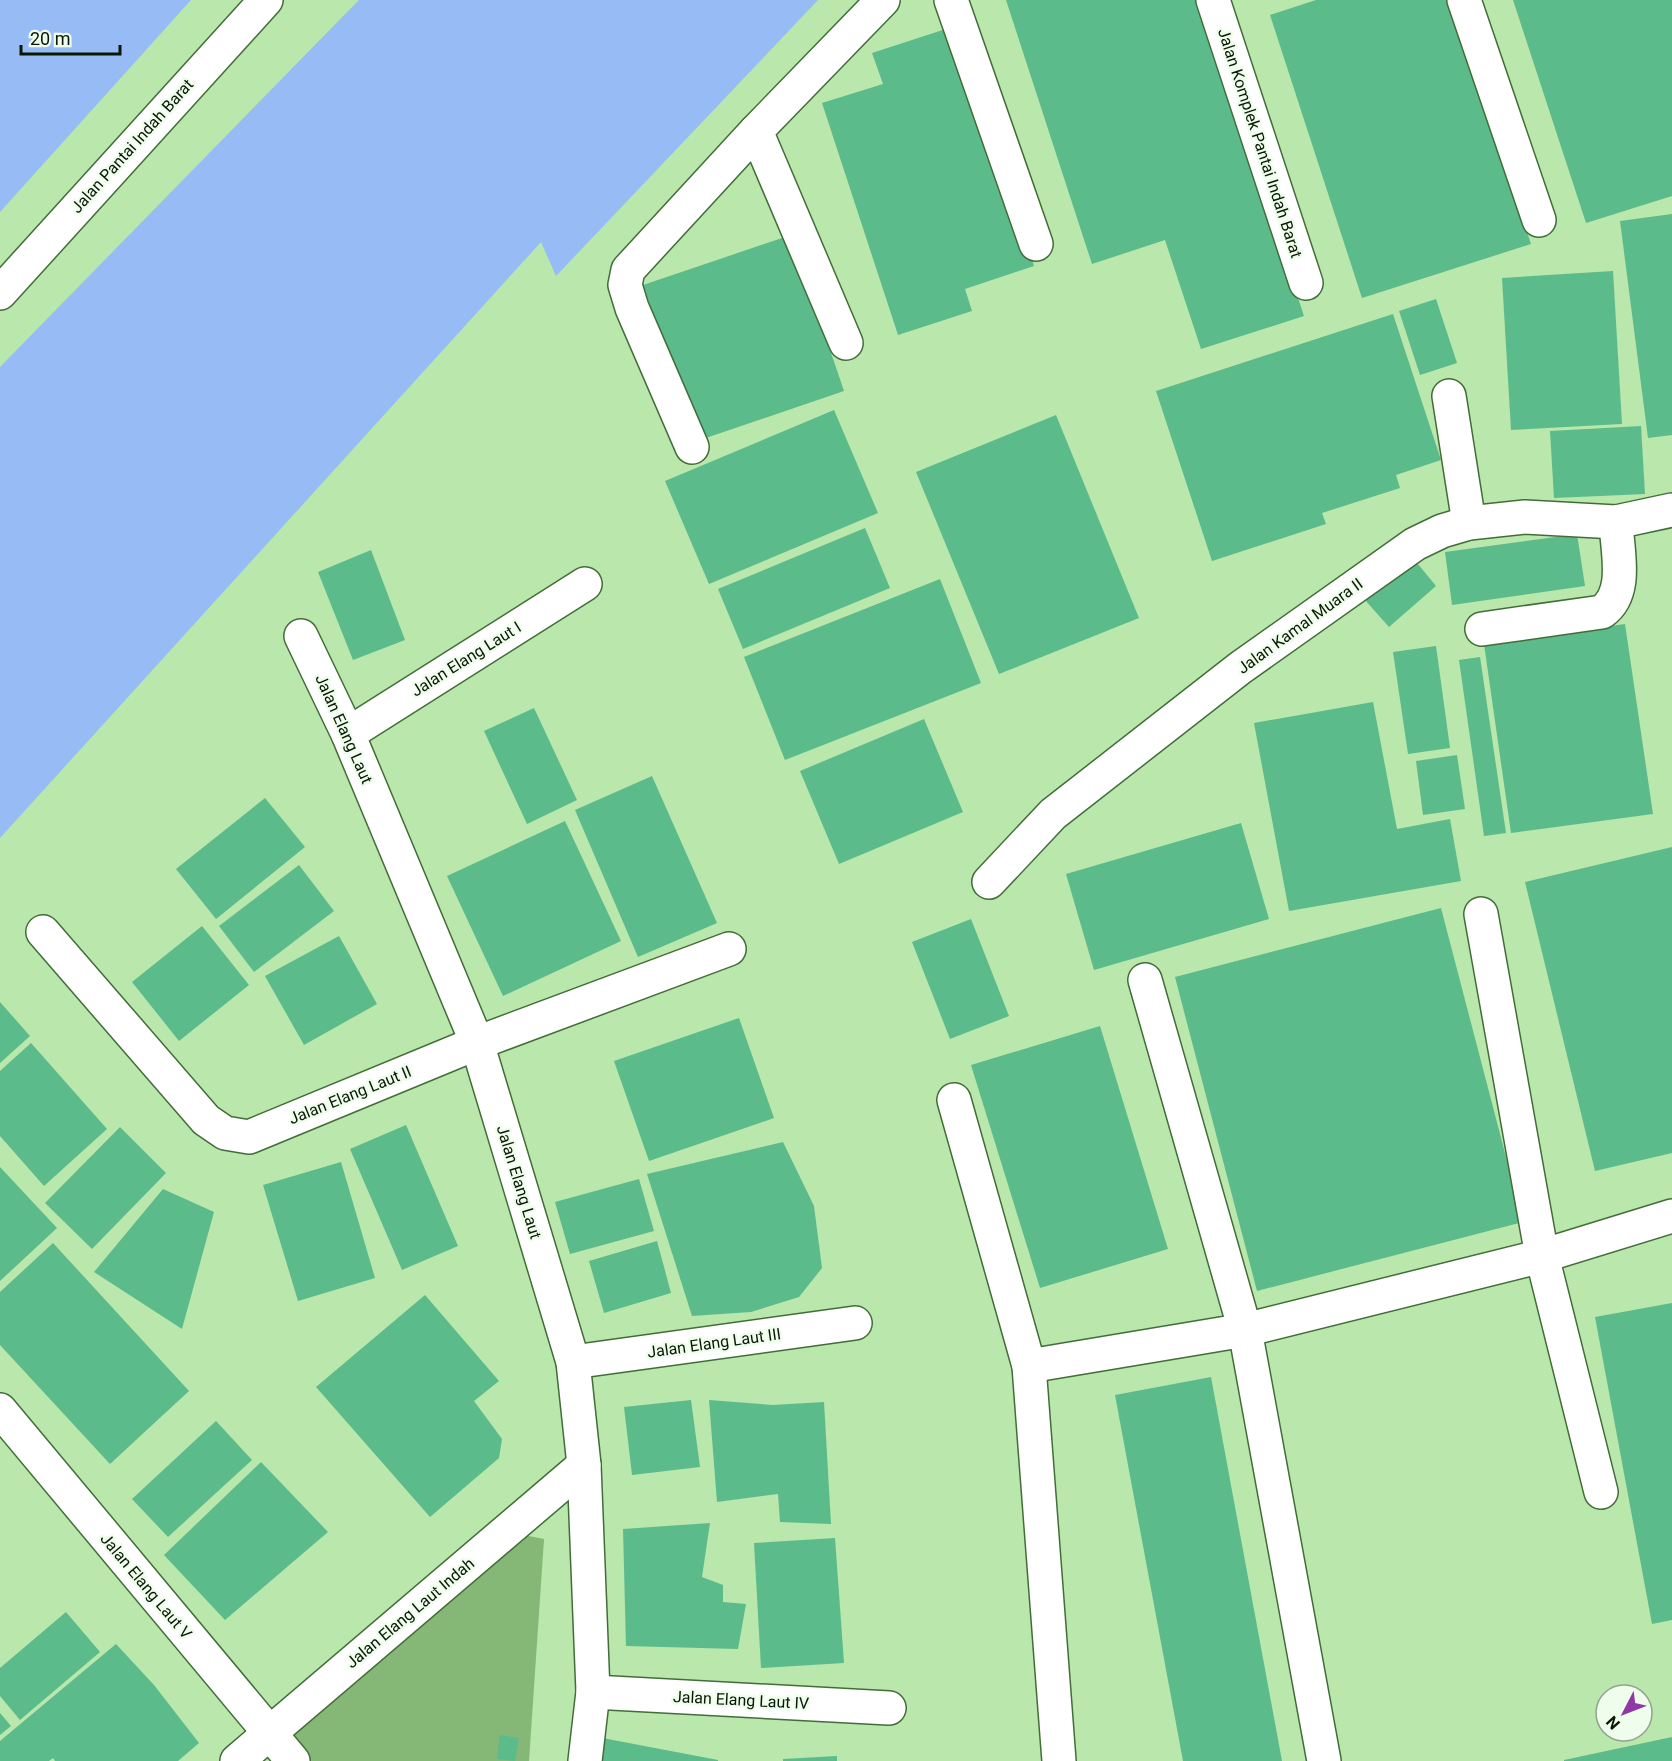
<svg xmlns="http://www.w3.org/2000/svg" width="1672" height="1761" font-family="Roboto,sans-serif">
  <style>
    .green { fill: #85b777 }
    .water { fill: #96bbf5 }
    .building { fill: #5cbb8b }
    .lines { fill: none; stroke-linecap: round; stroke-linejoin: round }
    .minor-casing { stroke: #436d38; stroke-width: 36 }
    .major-casing { stroke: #436d38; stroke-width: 36 }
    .minor { stroke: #fff; stroke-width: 33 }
    .major { stroke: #fff; stroke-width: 33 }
    .labels { text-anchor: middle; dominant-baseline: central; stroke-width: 5; stroke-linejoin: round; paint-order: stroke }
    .street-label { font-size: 16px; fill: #081804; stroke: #effeec }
  </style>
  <rect width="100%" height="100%" fill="#b9e7ac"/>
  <!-- green -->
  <polygon class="green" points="513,1533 544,1539 529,1761 296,1761 284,1728"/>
  <!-- water -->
  <g class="water">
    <polygon points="0,0 191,0 0,212"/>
    <polygon points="359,0 818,0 556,276 541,242 0,838 0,367"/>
  </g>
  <!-- building -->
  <g class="building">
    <polygon points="1006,0 1200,0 1304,316 1201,349 1165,240 1092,264"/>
    <polygon points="1316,0 1451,0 1531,244 1362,298 1270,15"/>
    <polygon points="1513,0 1672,0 1672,196 1586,223"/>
    <polygon points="955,26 1034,266 965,289 972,311 898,335 822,103 883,84 872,53"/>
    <polygon points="1672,214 1672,435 1648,438 1620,221"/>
    <polygon points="791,235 844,391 697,441 643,285"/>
    <polygon points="1613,271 1622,424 1511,430 1502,278"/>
    <polygon points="1436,299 1457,363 1420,375 1399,311"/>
    <polygon points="1393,314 1441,460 1396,475 1400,488 1322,513 1326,524 1212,561 1156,391"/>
    <polygon points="834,410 878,513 709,584 665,481"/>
    <polygon points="1056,415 1139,618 999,674 916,472"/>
    <polygon points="1641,426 1645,494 1554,498 1550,431"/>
    <polygon points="865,528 890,588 743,649 718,589"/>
    <polygon points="1577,534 1585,586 1452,605 1445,552"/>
    <polygon points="371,550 405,640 353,660 318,572"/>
    <polygon points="1413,558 1436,586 1389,627 1365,600"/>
    <polygon points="940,579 981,683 785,760 744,657"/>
    <polygon points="1625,624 1653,814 1511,833 1484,644"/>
    <polygon points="1436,646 1450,748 1408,754 1393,652"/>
    <polygon points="1480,657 1506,833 1484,836 1459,660"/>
    <polygon points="1373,702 1397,829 1450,819 1461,881 1289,911 1254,723"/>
    <polygon points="534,708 577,800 527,824 484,731"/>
    <polygon points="924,719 963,812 839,864 800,771"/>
    <polygon points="1457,755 1465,809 1423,815 1416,761"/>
    <polygon points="652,776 717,923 638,957 575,810"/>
    <polygon points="265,798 305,847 216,919 176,869"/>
    <polygon points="565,821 621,941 503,996 447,876"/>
    <polygon points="1241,823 1269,919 1094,970 1066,874"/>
    <polygon points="1672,847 1672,1153 1595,1171 1525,882"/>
    <polygon points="299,865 334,911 254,972 219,926"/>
    <polygon points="1441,908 1523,1222 1257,1291 1175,977"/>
    <polygon points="971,919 1009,1016 950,1039 912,942"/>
    <polygon points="202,926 249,985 179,1041 132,982"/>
    <polygon points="339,936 377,1004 304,1045 265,976"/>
    <polygon points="0,1002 30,1036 0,1063"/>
    <polygon points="739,1018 774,1118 649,1161 614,1061"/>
    <polygon points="1100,1026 1168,1249 1040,1288 971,1065"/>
    <polygon points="31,1043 107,1129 44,1186 0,1136 0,1071"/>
    <polygon points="406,1125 458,1246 402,1270 350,1149"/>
    <polygon points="120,1127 166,1173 92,1249 45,1203"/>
    <polygon points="783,1142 814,1206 822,1268 799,1297 751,1312 692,1316 647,1174"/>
    <polygon points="341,1162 375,1278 298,1301 263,1185"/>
    <polygon points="0,1167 57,1228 0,1281"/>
    <polygon points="639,1179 654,1231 570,1254 555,1202"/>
    <polygon points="163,1189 214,1212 182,1329 94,1272"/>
    <polygon points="657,1241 671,1293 604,1313 589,1261"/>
    <polygon points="53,1243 189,1391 110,1464 0,1345 0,1292"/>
    <polygon points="425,1295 499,1381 474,1401 502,1439 499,1458 430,1517 316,1387"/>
    <polygon points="1672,1303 1672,1620 1652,1624 1595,1317"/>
    <polygon points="1211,1377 1282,1761 1183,1761 1115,1395"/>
    <polygon points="691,1400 700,1467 632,1475 624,1407"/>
    <polygon points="709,1400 773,1405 824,1402 831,1524 780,1522 778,1494 717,1502"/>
    <polygon points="216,1421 252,1460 168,1537 132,1499"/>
    <polygon points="261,1462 328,1532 225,1620 164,1555"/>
    <polygon points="710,1523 702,1577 723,1585 723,1602 746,1604 738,1649 626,1646 623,1529"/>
    <polygon points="835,1538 844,1663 761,1668 754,1543"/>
    <polygon points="66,1612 100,1652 20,1720 0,1696 0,1668"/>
    <polygon points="116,1644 154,1685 199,1743 178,1761 55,1761 53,1758 49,1761 0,1761 0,1741"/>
    <polygon points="0,1713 11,1726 0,1735"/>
    <polygon points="500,1735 519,1738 515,1761 497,1759"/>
    <polygon points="592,1736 718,1760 718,1761 591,1761"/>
    <polygon points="1672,1737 1672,1761 1564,1761 1564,1760"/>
    <polygon points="837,1756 837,1761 783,1761 783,1759"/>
  </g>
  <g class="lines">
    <!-- minor casing -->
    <g class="minor-casing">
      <g id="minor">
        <polyline points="951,0 1036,244"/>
        <polyline points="1213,0 1306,283"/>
        <polyline points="1464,0 1539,220"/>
        <polyline points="846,343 756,131 883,0"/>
        <polyline points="1449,396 1469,523"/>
        <polyline points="692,447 632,308 625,285 628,270 756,131"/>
        <path d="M1482,629L1602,612C1629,593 1617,551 1616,522"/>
        <polyline points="301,636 348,734 477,1043 573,1362 584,1465 593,1692 585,1761"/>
        <polyline points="348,734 585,584"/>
        <polyline points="989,882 1053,814 1240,668 1415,544 1442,531 1469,523 1525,517 1616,522 1672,510"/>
        <polyline points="1481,914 1542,1256 1601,1492"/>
        <polyline points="43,932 206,1120 225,1133 249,1137 477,1043 729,949"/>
        <polyline points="1145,980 1245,1330 1324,1761"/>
        <polyline points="954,1100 1029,1366 1059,1761"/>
        <polyline points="573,1362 855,1323"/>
        <polyline points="1029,1366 1245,1330 1542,1256 1672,1216"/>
        <polyline points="0,1410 293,1761"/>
        <polyline points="593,1692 889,1708"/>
        <polyline points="237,1761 584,1465"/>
      </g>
    </g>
    <!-- major casing -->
    <g class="major-casing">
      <polyline id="major" points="0,293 266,0"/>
    </g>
    <!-- minor -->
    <use href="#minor" class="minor"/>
    <!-- major -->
    <use href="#major" class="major"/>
  </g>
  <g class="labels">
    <!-- street labels -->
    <g class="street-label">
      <text transform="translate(1260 143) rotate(72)">Jalan Komplek Pantai Indah Barat</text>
      <text transform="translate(132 146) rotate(-48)">Jalan Pantai Indah Barat</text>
      <text transform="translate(1300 626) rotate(-36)">Jalan Kamal Muara II</text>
      <text transform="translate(466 659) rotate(-32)">Jalan Elang Laut I</text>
      <text transform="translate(344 729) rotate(66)">Jalan Elang Laut</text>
      <text transform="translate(350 1095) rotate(-22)">Jalan Elang Laut II</text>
      <text transform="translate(519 1182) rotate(73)">Jalan Elang Laut</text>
      <text transform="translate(714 1343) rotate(-8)">Jalan Elang Laut III</text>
      <text transform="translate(146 1586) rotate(50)">Jalan Elang Laut V</text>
      <text transform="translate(410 1613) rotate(-40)">Jalan Elang Laut Indah</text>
      <text transform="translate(741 1700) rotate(3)">Jalan Elang Laut IV</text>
    </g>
  </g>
  <!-- north arrow -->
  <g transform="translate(1624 1713) rotate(228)"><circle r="28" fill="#effeec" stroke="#93a28f" stroke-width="1.5"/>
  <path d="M0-4.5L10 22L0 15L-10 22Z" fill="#9038a5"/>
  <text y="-9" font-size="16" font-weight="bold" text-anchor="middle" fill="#081804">N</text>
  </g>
  <!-- scale -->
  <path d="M21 45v9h99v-9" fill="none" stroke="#081804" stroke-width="3"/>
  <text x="30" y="45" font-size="18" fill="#081804" stroke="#effeec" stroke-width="4.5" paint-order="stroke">20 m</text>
</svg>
